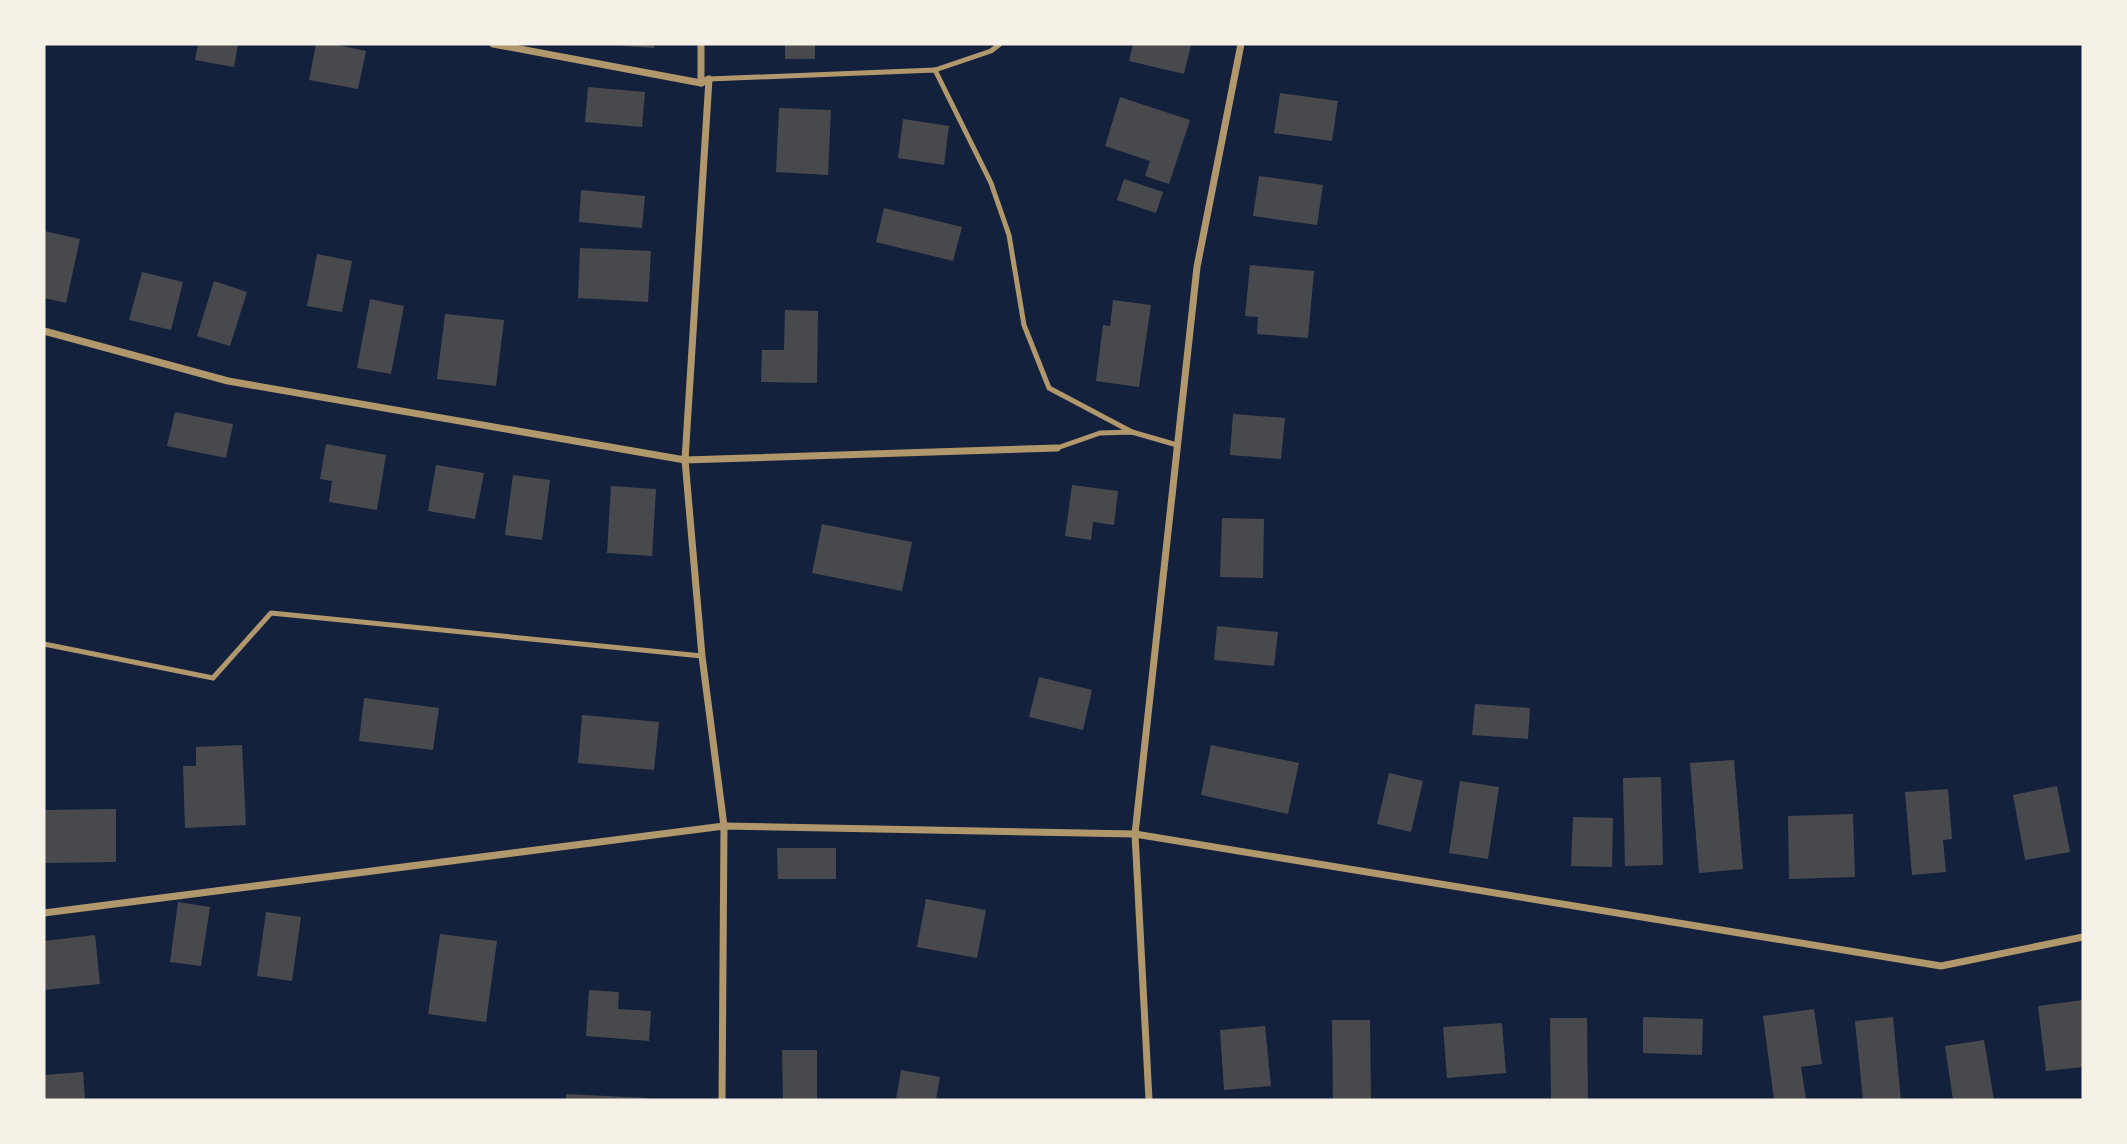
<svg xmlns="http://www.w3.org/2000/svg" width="2127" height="1144" font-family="Commissioner,sans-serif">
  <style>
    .building { fill: #48494c }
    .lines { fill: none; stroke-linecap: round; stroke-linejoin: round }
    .service { stroke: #b1986c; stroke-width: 5 }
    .minor { stroke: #b1986c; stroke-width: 7 }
  </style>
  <rect width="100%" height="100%" fill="#14213d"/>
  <!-- building -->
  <g class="building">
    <polygon points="198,44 238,44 234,67 195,60"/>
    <polygon points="316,44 333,44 366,51 358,89 309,80"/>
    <polygon points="623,44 654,44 654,48 623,46"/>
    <rect x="785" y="44" width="30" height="15"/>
    <polygon points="1133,44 1191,45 1184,74 1129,61"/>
    <polygon points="588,87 645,92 642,127 585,122"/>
    <polygon points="1280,93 1338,101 1332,141 1274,133"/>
    <polygon points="1120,97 1190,120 1169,184 1145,176 1150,161 1105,146"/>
    <polygon points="779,108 831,110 828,175 776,172"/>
    <polygon points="903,119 949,126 944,165 898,158"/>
    <polygon points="1259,176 1323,185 1317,225 1253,216"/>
    <polygon points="1124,179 1163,192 1156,213 1117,200"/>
    <polygon points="581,190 645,196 642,228 579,222"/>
    <polygon points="884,208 962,227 953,261 876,242"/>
    <polygon points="44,231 80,239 66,303 44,298"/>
    <polygon points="580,248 651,251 648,302 578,298"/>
    <polygon points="317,254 352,261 342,312 307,306"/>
    <polygon points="1250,265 1314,271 1308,338 1257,334 1258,317 1245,316"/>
    <polygon points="142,272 183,282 171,330 129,320"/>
    <polygon points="214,281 247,292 230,346 197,336"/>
    <polygon points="370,299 404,306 391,374 357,368"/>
    <polygon points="1113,300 1151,305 1139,387 1096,381 1103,325 1110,326"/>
    <polygon points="785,310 818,311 817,383 761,382 762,350 784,350"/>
    <polygon points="445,314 504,320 496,386 437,379"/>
    <polygon points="175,412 233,424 226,458 167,446"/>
    <polygon points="1233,414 1285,418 1281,459 1230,455"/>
    <polygon points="326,444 386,455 377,510 329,502 332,481 320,479"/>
    <polygon points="436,465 484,473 475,519 428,511"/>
    <polygon points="513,475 550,480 542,540 505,535"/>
    <polygon points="1072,485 1118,491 1114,525 1093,522 1091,540 1065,536"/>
    <polygon points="611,486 656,489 652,556 607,553"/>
    <polygon points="1222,518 1264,519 1263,578 1220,577"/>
    <polygon points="822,524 912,542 902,591 812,573"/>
    <polygon points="1217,626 1278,632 1274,666 1214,660"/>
    <polygon points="1039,677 1092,690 1083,730 1029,717"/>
    <polygon points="364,698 439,708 433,750 359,741"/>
    <polygon points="1475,704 1530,708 1528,739 1472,735"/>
    <polygon points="582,715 659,722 654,770 578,763"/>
    <polygon points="242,745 246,825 185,828 183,766 196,766 196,747"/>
    <polygon points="1211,745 1299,763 1288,814 1201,795"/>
    <polygon points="1734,760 1743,869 1699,873 1690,763"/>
    <polygon points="1389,773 1423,781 1411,832 1377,824"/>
    <polygon points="1661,777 1663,865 1625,866 1623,778"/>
    <polygon points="1460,781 1499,787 1488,859 1449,853"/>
    <polygon points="2057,786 2070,852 2025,860 2013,795"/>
    <polygon points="1948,789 1952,839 1943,840 1946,872 1912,875 1905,792"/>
    <polygon points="116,809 116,862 44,863 44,810"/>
    <polygon points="1853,814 1855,877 1789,879 1788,816"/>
    <polygon points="1573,817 1613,818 1612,867 1571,866"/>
    <polygon points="777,848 836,848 836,879 778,879"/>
    <polygon points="926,899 986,910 977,958 917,947"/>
    <polygon points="178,902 210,907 201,966 170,962"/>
    <polygon points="266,912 301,917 292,981 257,976"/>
    <polygon points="440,934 497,941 486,1022 428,1014"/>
    <polygon points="95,935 100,984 44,990 44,941"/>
    <polygon points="589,990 619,992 618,1009 651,1011 649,1041 586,1036"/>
    <polygon points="2083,1000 2083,1067 2046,1071 2038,1006"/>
    <polygon points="1814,1009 1822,1064 1801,1067 1806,1099 1774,1100 1763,1016"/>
    <polygon points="1643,1017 1703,1019 1702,1055 1643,1053"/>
    <polygon points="1893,1017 1901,1100 1863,1100 1855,1021"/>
    <polygon points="1550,1018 1587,1018 1588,1100 1551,1100"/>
    <polygon points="1332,1020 1370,1020 1371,1100 1333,1100"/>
    <polygon points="1502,1023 1506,1073 1447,1078 1443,1027"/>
    <polygon points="1265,1026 1271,1086 1224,1090 1220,1030"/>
    <polygon points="1984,1040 1994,1100 1953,1100 1945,1046"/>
    <polygon points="782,1050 817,1050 817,1100 783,1100"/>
    <polygon points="901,1070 940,1077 936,1100 896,1100"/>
    <polygon points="83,1072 85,1100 44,1100 44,1075"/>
    <polygon points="566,1094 647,1098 647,1100 566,1100"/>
  </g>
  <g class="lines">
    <!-- service -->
    <g class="service">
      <polyline points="935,70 991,51 1000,44"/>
      <polyline points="709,79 935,70 991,183 1009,235 1024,325 1049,388 1132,432"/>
      <polyline points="1057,448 1100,433 1132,432 1177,445"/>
      <polyline points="44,644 213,678 271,613 702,656"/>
    </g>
    <!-- minor -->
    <g class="minor">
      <polyline points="493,44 701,83"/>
      <polyline points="701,44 701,83 709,79 685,460 702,656 724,826 722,1100"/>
      <polyline points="44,331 228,381 685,460 1057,448"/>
      <polyline points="44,913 724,826 1135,834 1941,966 2083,937"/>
      <polyline points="1149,1100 1135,834 1197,267 1241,44"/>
    </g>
  </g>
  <!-- border -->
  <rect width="2127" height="1144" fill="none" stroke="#f6f1e7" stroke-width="91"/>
</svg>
